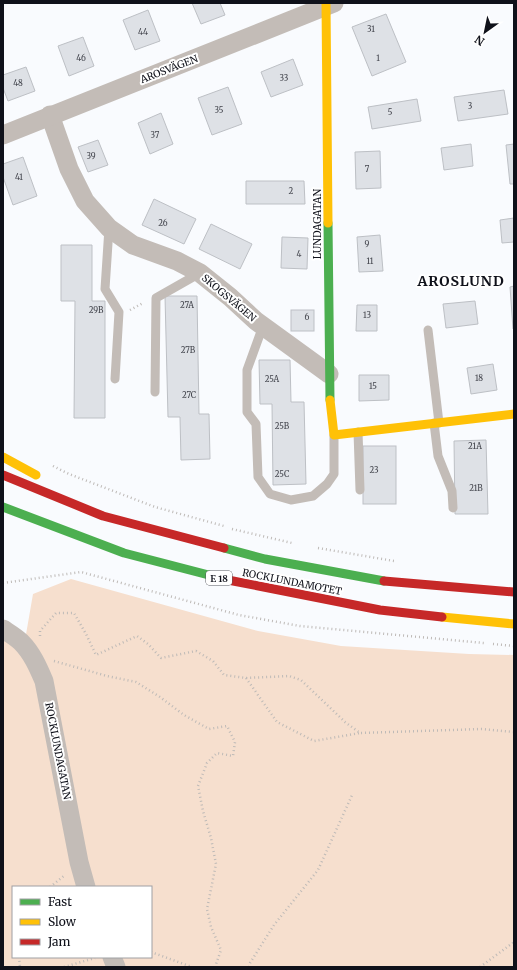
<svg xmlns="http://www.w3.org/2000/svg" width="517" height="970" font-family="Merriweather,serif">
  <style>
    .green { fill: #f6dfce; fill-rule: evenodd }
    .building { fill: #dee1e6; stroke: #bdc0c5 }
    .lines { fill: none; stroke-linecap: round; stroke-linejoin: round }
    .path { stroke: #bebab7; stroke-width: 2.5; stroke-dasharray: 1 3; stroke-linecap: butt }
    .lane { stroke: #c3bcb7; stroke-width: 9 }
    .street { stroke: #c3bcb7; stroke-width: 19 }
    .fast { stroke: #4caf50; stroke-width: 9 }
    .slow { stroke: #ffc107; stroke-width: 9 }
    .jam { stroke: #c62828; stroke-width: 9 }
    .labels { text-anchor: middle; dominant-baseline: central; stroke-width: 4; stroke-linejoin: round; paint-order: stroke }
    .number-label { font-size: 8px; fill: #43454d }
    .shield { fill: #fff; stroke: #57585f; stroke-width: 1 }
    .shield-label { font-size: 9px; font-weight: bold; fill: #0f111a }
    .street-label { font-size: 10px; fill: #0f111a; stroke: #fff }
    .district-label { font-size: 14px; font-weight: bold; letter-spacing: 1px; fill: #0f111a; stroke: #fff }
  </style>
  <rect width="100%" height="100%" fill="#f9fbfe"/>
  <!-- green -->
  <path class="green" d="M71,579L258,631L341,646L469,654L514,655V967H3V632L24,646L33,594ZM13,887H151V957H13Z"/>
  <!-- building -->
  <g class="building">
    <polygon points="192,3 220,3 225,15 201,24"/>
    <polygon points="148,10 160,41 135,50 123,20"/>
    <polygon points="386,14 406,62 372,76 352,27"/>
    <polygon points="83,37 94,66 69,76 58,46"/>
    <polygon points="293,59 303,85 271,97 261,72"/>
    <polygon points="26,67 35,91 8,101 3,88 3,75"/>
    <polygon points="228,87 242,124 212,135 198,98"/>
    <polygon points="504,90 508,114 458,121 454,97"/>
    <polygon points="417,99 421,121 372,129 368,107"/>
    <polygon points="161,113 173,144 150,154 138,123"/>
    <polygon points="98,140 108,165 88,172 78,147"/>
    <polygon points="471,144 473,166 444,170 441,148"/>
    <polygon points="514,144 514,184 510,184 506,145"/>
    <polygon points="380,151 381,188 356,189 355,152"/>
    <polygon points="23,157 37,196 13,205 3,177 3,164"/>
    <polygon points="246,181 304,181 305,204 246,204"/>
    <polygon points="154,199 196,219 184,244 142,225"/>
    <polygon points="514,218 514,242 502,243 500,220"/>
    <polygon points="211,224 252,244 240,269 199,249"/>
    <polygon points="380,235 383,271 359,272 357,237"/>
    <polygon points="282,237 308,238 307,269 281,268"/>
    <polygon points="61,245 92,245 92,301 105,301 105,418 74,418 75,301 61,301"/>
    <polygon points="514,286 514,329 513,329 510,287"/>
    <polygon points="165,296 197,296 199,414 209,414 210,459 181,460 180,417 168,417"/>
    <polygon points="475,301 478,324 446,328 443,304"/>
    <polygon points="357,305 377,305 377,331 356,331"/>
    <rect x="291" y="310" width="23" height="21"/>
    <polygon points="259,360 290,360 291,402 304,402 306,484 273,485 272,404 260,404"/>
    <polygon points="493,364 497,390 471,394 467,368"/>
    <polygon points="359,375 389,375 389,400 359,401"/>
    <polygon points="486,440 488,514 455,514 454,441"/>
    <rect x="363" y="446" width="33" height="58"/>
  </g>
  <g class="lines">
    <!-- path -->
    <g class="path">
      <polyline points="130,310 143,303"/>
      <polyline points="53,466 69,474 155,507 224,526"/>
      <polyline points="232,529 292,543"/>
      <polyline points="318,548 394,561"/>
      <polyline points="3,583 81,572 239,615 300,626 484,643"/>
      <polyline points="40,636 40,631 56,613 74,613 86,634 96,655 137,636 148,644 161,658 196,651 213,661 224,675 246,678 289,676 301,680 345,722 360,733 481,729 514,732"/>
      <polyline points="493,644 514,646"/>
      <polyline points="54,661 107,676 136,682 160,697 184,715 209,729 227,726 235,742 233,756 217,753 207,763 198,786 203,811 211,838 216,864 207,909 211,927 221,950 215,967"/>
      <polyline points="246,678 277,722 314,741 360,733"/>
      <polyline points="50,887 65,875"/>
      <polyline points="151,952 192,967"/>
      <polyline points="19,957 20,967"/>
      <polyline points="64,967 95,958"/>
      <polyline points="249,967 250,963 274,925 318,870 353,793"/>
      <polyline points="480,967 514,942"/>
    </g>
    <!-- lane -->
    <g class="lane">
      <polyline points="109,228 105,289 119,312 115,379"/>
      <polyline points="263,326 247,370 247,412 256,424 258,477 270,494 291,500 313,496 327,484 334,474 334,435"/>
      <polyline points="428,330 439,423"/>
      <polyline points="155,392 156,298 200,273"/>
      <polyline points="434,423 438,456 452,491 453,508"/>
      <polyline points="358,432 360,490"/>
    </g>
    <!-- street -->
    <g class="street">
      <polyline points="50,115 69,169 85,201 109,228 133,245 177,261 200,273 230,297 256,321 329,374"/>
      <polyline points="3,135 334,3"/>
      <path d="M3,629C9,633 16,637 21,642C32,653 38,667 44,681L79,862L86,887"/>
      <polyline points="112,957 116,967"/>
    </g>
    <!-- fast -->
    <g class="fast">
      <polyline points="328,223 330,400"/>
      <polyline points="3,507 124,553 228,580"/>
      <polyline points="224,548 265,559 384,581"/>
    </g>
    <!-- slow -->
    <g class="slow">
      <polyline points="326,3 328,223"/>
      <polyline points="330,400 334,435 514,414"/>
      <polyline points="3,457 36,475"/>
      <polyline points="442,617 514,624"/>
    </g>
    <!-- jam -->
    <g class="jam">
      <polyline points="3,475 103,516 224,548"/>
      <polyline points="228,580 380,610 442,617"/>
      <polyline points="384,581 514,592"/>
    </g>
  </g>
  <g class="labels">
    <!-- number labels -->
    <g class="number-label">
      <text x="371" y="29">31</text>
      <text x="143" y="32">44</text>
      <text x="81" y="58">46</text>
      <text x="378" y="58">1</text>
      <text x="284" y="78">33</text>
      <text x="18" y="83">48</text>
      <text x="470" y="106">3</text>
      <text x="219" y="110">35</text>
      <text x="390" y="112">5</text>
      <text x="155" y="135">37</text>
      <text x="91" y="156">39</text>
      <text x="367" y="169">7</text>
      <text x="19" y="177">41</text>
      <text x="291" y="191">2</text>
      <text x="163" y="223">26</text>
      <text x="367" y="244">9</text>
      <text x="299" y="254">4</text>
      <text x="370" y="261">11</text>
      <text x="187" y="305">27A</text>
      <text x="96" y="310">29B</text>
      <text x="367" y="315">13</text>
      <text x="307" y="317">6</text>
      <text x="188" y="350">27B</text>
      <text x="479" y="378">18</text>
      <text x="272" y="379">25A</text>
      <text x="373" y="386">15</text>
      <text x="189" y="395">27C</text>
      <text x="282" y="426">25B</text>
      <text x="475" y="446">21A</text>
      <text x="374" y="470">23</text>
      <text x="282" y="474">25C</text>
      <text x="476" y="488">21B</text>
    </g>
    <!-- shield labels -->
    <rect class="shield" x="206" y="571" width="26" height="14" rx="3"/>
    <g class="shield-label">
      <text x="219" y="578">E 18</text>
    </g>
    <!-- street labels -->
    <g class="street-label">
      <text transform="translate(169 69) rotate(-21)">AROSVÄGEN</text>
      <text transform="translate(317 224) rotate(-90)">LUNDAGATAN</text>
      <text transform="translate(229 298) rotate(40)">SKOGSVÄGEN</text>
      <text transform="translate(292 582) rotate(11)">ROCKLUNDAMOTET</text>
      <text transform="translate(58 751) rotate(79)">ROCKLUNDAGATAN</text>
    </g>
    <!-- district labels -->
    <g class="district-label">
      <text x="461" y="281">AROSLUND</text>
    </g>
  </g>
  <!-- border -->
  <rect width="517" height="970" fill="none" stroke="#0f111a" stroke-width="8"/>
  <!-- legend -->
  <rect x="12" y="886" width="140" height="72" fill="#ffffff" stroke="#9fa0a3"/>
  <rect x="20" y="899" width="20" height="6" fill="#4caf50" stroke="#9fa0a3"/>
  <text x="48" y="906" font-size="12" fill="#0f111a">Fast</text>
  <rect x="20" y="919" width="20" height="6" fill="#ffc107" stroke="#9fa0a3"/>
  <text x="48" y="926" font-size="12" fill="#0f111a">Slow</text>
  <rect x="20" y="939" width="20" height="6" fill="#c62828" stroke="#9fa0a3"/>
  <text x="48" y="946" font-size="12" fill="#0f111a">Jam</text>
  <!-- north arrow -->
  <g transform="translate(485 32) rotate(213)" stroke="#ffffff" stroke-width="3" paint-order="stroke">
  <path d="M0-3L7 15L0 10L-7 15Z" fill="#0f111a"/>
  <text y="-6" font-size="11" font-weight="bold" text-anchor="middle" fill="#0f111a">N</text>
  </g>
</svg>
